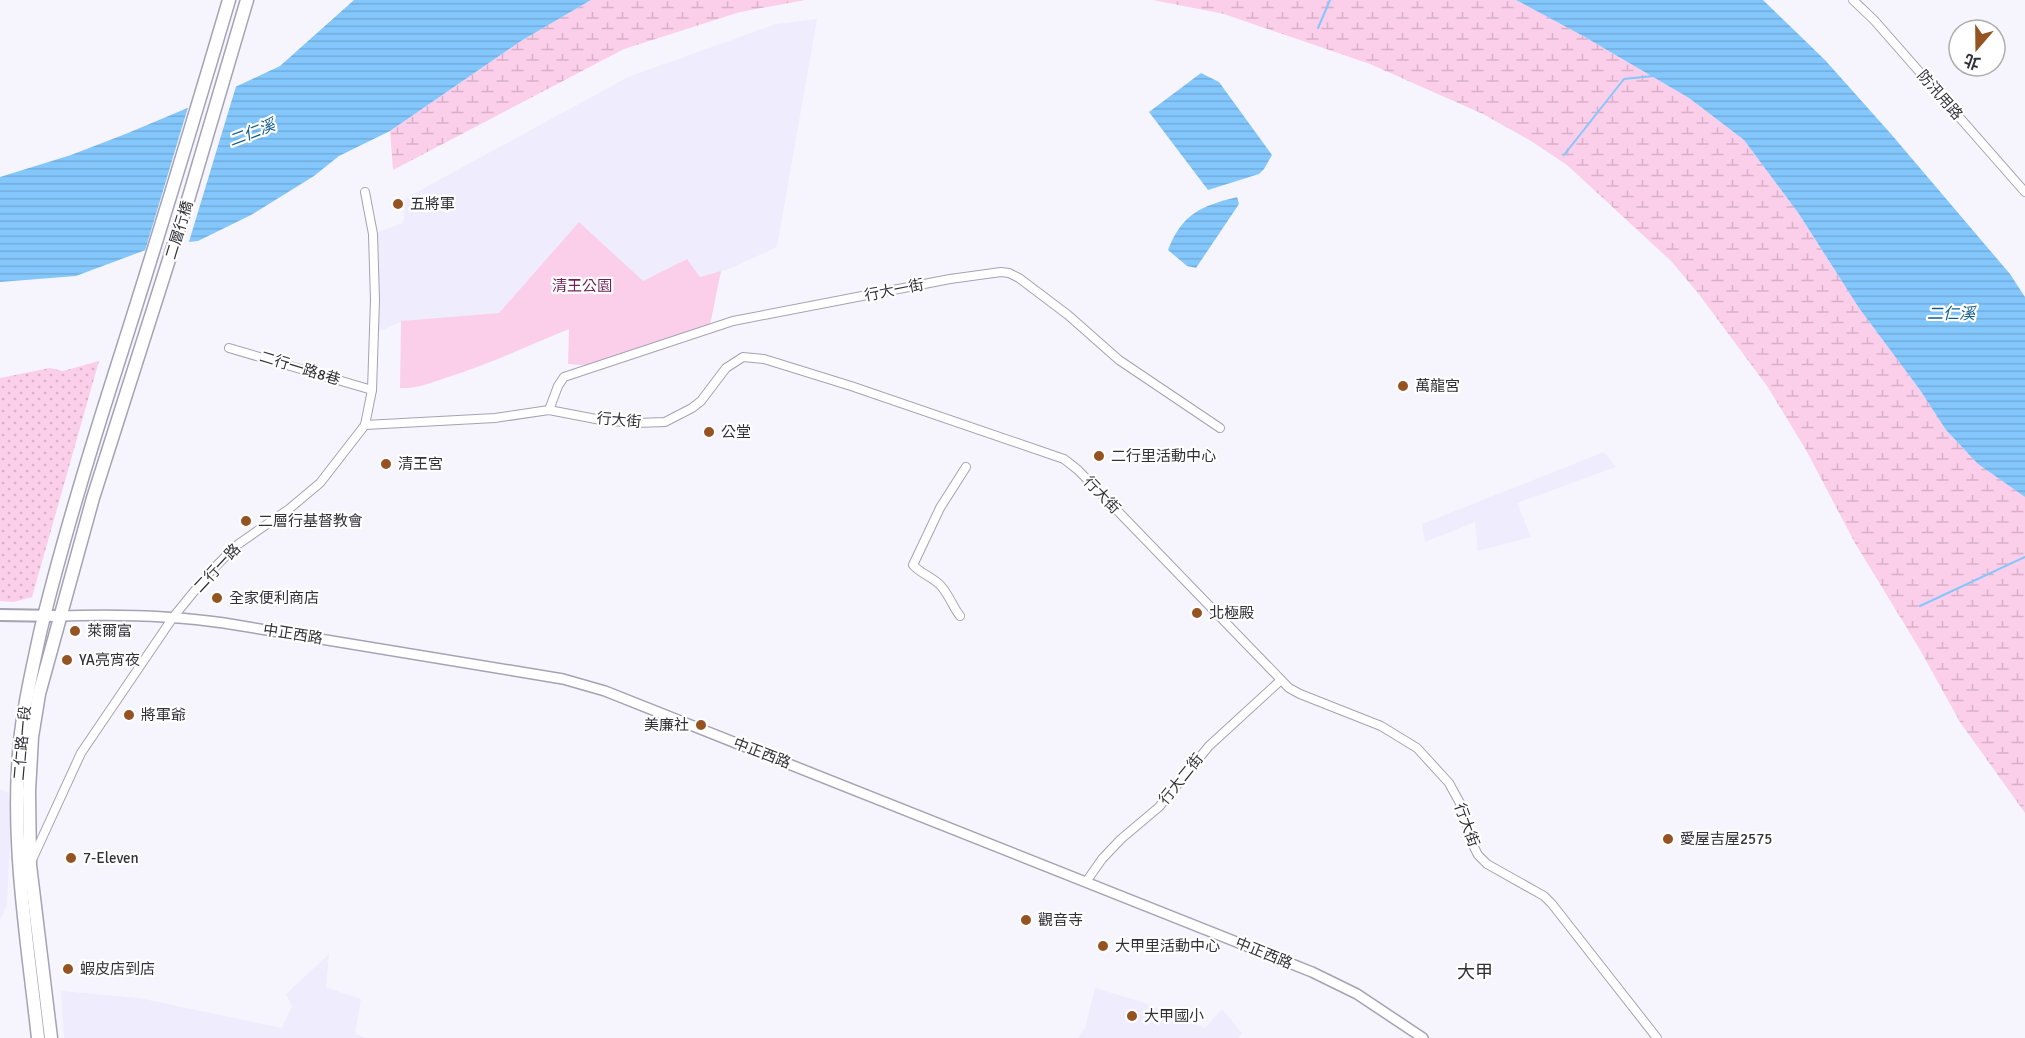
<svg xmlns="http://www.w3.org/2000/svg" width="2025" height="1038" font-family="Signika,'Noto Sans TC',sans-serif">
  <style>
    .built { fill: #efecfd }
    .grass { fill: url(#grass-dots) }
    .wetland { fill: url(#wetland-marsh) }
    .green { fill: #fbceea }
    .water { fill: url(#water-rules) }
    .pier { fill: #f6f5fd }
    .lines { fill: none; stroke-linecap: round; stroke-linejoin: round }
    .stream { stroke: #84c7fd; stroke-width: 2 }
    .minor-casing { stroke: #a4a2b4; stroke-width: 10 }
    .tertiary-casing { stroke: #a4a2b4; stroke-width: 12 }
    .secondary-casing { stroke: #a4a2b4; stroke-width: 14 }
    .primary-casing { stroke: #a4a2b4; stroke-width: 15 }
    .minor { stroke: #fff; stroke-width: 8 }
    .tertiary { stroke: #fff; stroke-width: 9 }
    .secondary { stroke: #fff; stroke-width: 10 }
    .primary { stroke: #fff; stroke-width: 12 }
    .poi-dot { fill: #965322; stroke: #fff; stroke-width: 2 }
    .labels { text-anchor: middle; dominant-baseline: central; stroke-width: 4.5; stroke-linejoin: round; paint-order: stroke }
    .street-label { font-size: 15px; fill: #323138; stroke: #fff }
    .poi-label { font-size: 15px; fill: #323138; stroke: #fff; text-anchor: start }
    .park-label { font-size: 15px; fill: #701f5a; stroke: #fff }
    .water-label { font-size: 16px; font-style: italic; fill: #0f5c8d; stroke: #fff }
    .quarter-label { font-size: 18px; fill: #323138; stroke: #fff }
  </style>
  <defs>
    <pattern id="grass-dots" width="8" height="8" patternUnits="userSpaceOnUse" patternTransform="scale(1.5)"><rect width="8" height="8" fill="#fbceea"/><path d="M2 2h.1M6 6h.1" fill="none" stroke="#d8b1c9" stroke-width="1.8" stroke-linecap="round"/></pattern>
    <pattern id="wetland-marsh" width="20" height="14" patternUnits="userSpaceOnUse" patternTransform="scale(1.5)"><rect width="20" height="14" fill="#fbceea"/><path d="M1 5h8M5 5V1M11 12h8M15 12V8" fill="none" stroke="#d8b1c9"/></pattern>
    <pattern id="water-rules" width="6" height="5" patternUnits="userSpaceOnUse" patternTransform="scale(1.5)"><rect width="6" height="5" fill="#84c7fd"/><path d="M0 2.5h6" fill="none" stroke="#72abda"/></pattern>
  </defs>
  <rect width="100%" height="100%" fill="#f6f5fd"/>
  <!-- built -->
  <g class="built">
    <polygon points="817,19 777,247 729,269 700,277 686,259 643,282 579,222 499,313 402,321 374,334 373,234 403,223 406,198 628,77 776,24"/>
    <polygon points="1604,452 1616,467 1517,503 1531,537 1478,551 1475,522 1425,542 1422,524"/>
    <polygon points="0,789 9,793 11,821 7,905 0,920"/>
    <polygon points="329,954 326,987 361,999 355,1034 368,1038 64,1038 61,991 139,998 282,1028 292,1006 286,994"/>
    <polygon points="1095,988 1142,1002 1205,1028 1222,1009 1242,1033 1238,1038 1078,1038 1085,1028"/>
  </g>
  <!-- grass -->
  <polygon class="grass" points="99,361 32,597 13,602 0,601 0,378 50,368 63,371"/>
  <!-- wetland -->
  <g class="wetland">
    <polygon points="591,0 805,0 740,12 624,49 393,170 390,131 521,41"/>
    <polygon points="1153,0 1516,0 1583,36 1689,98 1744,140 1799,214 1859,308 1920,390 1946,430 1978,464 2025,497 2025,813 1960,722 1919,648 1855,543 1806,450 1767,386 1698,293 1671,261 1567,165 1531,141 1483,114 1370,64 1224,14"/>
  </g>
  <!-- green -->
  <path class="green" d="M579,222L643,281L687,259L700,277L721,271L709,330L596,366L568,364L569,329C528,346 487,365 445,378C431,383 415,389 400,388L401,321L499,313Z"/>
  <!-- water -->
  <g class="water">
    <polygon points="354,0 591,0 521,41 390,131 339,156 314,176 251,215 198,241 159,245 76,276 0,282 0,177 71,155 128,133 216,96 280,66"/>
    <polygon points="1516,0 1763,0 1825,60 1891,134 2010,274 2025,297 2025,497 1978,464 1946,430 1920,390 1859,308 1799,214 1744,140 1689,98 1583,36"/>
    <polygon points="1201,73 1219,82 1272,155 1264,169 1259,174 1208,190 1149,112"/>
    <path d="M1237,197L1239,204L1196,268L1187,266L1168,250C1182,213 1202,206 1237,197Z"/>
  </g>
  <!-- pier -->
  <polygon class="pier" points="237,83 188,245 160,248 144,254 189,104"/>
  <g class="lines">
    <!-- stream -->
    <g class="stream">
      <polyline points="1318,28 1330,0"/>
      <polyline points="1564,155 1624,79 1653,76"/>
      <polyline points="1920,606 2025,557"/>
    </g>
    <!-- minor casing -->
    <g class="minor-casing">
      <g id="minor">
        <polyline points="1853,0 1874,20 2025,192"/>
        <polyline points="229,348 372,390"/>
        <polyline points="549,410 558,386 564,377 733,321 950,279 1001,272 1009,273 1019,278 1068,315 1119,360 1220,428"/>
        <polyline points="365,425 495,418 549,410 601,420 636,423 665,422 692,408 701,401 726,368 743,357 764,359 851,386 1064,459 1078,470 1289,688 1300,694 1381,726 1417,748 1449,783 1461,805 1473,845 1478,855 1487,864 1544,896 1552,904 1657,1038"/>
        <path d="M960,616C953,607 949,595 941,586C933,577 921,574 913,565L940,508L966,467"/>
        <polyline points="31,862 81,753 174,616 210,572 237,545 289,509 320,483 365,425 372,390 375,300 373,234 365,192"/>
        <polyline points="1086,882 1102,859 1121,839 1159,807 1209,746 1281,680"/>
      </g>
    </g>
    <!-- tertiary casing -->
    <g class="tertiary-casing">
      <path id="tertiary" d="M59,616C115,614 169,615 224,623L563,679L605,691L1312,972L1357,994L1423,1038"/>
    </g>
    <!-- secondary casing -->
    <g class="secondary-casing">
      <polyline id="secondary" points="0,615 59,616"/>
    </g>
    <!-- primary casing -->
    <g class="primary-casing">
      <g id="primary">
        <path d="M38,1038C27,937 9,834 21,733C25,699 33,666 40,633C60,549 85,467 111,385C152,257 191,129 229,0"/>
        <polyline points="51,1038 30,865 29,791 32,737 39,694 93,498 188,200 247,0"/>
      </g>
    </g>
    <!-- minor -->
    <use href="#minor" class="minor"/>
    <!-- tertiary -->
    <use href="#tertiary" class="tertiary"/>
    <!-- secondary -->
    <use href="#secondary" class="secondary"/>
    <!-- primary -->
    <use href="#primary" class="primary"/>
  </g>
  <!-- markers -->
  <g class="poi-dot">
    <circle cx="398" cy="204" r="6"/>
    <circle cx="1403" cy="386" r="6"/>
    <circle cx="709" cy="432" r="6"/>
    <circle cx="1099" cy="456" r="6"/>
    <circle cx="386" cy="464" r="6"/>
    <circle cx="246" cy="521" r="6"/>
    <circle cx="217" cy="598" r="6"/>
    <circle cx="1197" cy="613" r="6"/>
    <circle cx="75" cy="631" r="6"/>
    <circle cx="67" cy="660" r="6"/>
    <circle cx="129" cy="715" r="6"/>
    <circle cx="701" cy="725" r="6"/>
    <circle cx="1668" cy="839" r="6"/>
    <circle cx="71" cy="858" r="6"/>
    <circle cx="1026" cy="920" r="6"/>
    <circle cx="1103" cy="946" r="6"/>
    <circle cx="68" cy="969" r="6"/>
    <circle cx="1132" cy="1016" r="6"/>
  </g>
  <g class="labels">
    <!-- street labels -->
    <g class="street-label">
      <text transform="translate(1940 95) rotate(49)">防汛用路</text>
      <text transform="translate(179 230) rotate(-73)">二層行橋</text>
      <text transform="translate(894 290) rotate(-11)">行大一街</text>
      <text transform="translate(300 368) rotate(17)">二行一路8巷</text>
      <text transform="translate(619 420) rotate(5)">行大街</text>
      <text transform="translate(1102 495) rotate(46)">行大街</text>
      <text transform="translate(217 568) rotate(-47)">二行一路</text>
      <text transform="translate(293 634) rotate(9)">中正西路</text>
      <text transform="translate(22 743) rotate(-85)">二仁路一段</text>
      <text transform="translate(762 753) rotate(21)">中正西路</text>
      <text transform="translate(1181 779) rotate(-51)">行大二街</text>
      <text transform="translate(1467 825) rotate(70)">行大街</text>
      <text transform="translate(1264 953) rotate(22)">中正西路</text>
    </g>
    <!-- poi labels -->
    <g class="poi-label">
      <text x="410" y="204">五將軍</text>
      <text x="1415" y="386">萬龍宮</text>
      <text x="721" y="432">公堂</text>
      <text x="1111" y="456">二行里活動中心</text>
      <text x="398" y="464">清王宮</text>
      <text x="258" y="521">二層行基督教會</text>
      <text x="229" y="598">全家便利商店</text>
      <text x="1209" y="613">北極殿</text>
      <text x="87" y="631">萊爾富</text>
      <text x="79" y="660">YA亮宵夜</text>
      <text x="141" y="715">將軍爺</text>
      <text x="689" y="725" text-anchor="end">美廉社</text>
      <text x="1680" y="839">愛屋吉屋2575</text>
      <text x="83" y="858">7-Eleven</text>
      <text x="1038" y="920">觀音寺</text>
      <text x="1115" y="946">大甲里活動中心</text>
      <text x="80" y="969">蝦皮店到店</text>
      <text x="1144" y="1016">大甲國小</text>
    </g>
    <!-- park labels -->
    <g class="park-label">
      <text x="582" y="286">清王公園</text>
    </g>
    <!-- water labels -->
    <g class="water-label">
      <text transform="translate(252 133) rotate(-21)">二仁溪</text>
      <text x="1951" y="314">二仁溪</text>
    </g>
    <!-- quarter labels -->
    <g class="quarter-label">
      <text x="1475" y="972">大甲</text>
    </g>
  </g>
  <!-- north arrow -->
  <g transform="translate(1977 48) rotate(200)"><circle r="28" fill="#ffffff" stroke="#adadaf" stroke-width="1.5"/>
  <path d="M0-4.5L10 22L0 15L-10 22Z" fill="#965322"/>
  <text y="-9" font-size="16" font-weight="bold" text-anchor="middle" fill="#323138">北</text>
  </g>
</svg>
